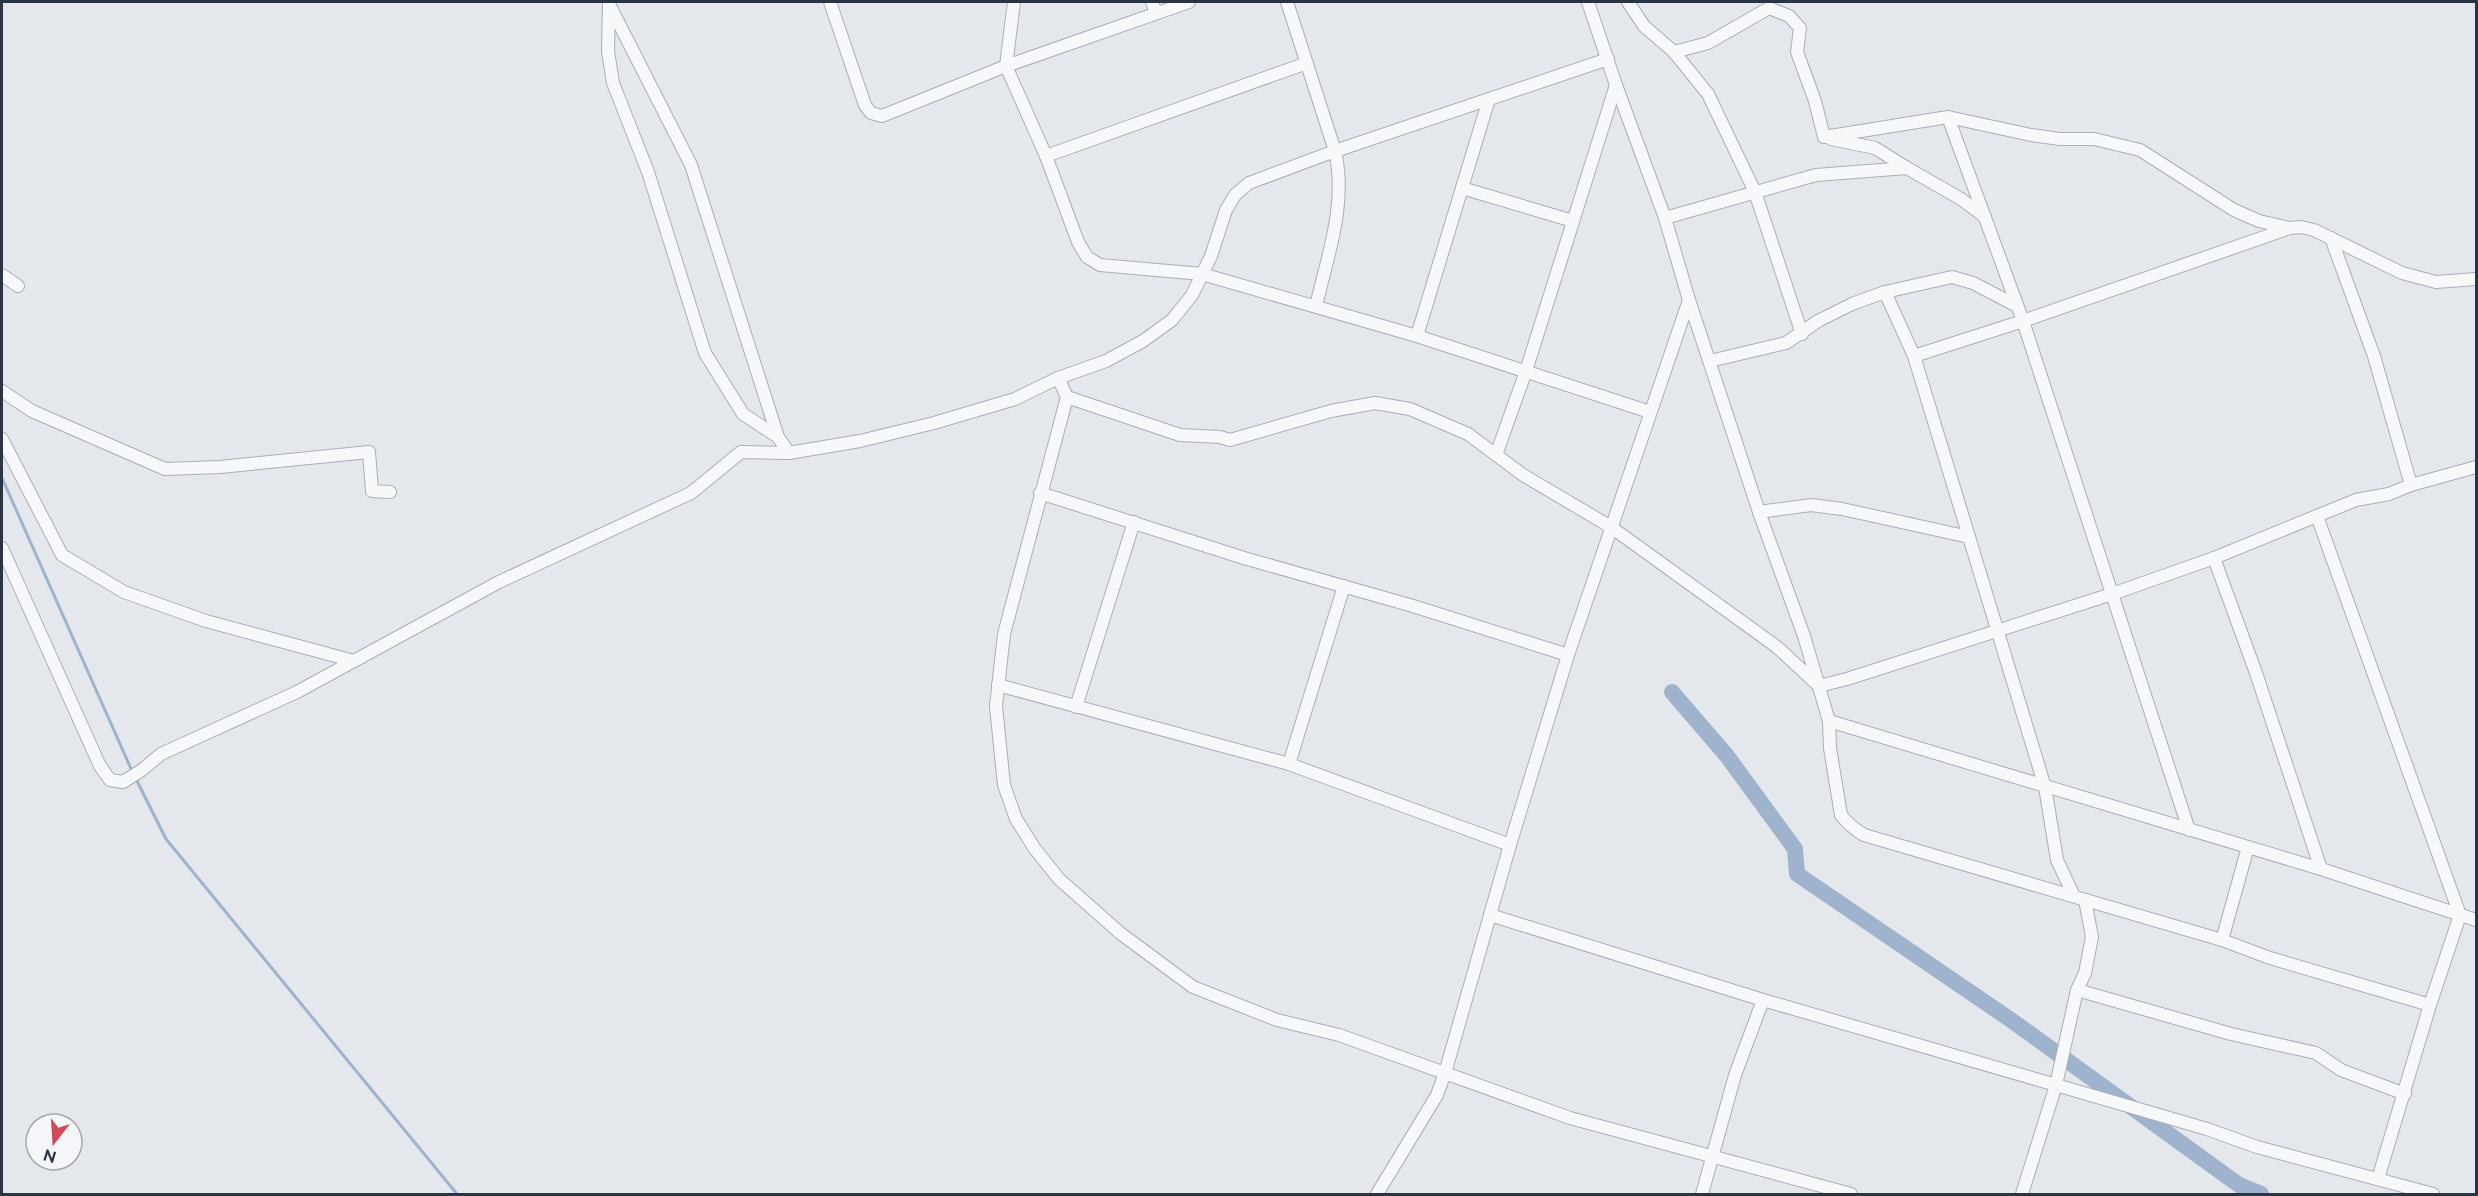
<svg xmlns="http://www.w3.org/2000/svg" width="2478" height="1196" font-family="Raleway,sans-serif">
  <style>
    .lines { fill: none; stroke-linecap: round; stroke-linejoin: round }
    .stream { stroke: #9fb4cc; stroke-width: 3 }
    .river { stroke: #9fb4cc; stroke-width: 16 }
    .minor-casing { stroke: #a9aeb7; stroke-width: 14 }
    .minor { stroke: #f7f8fa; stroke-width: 12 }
  </style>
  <rect width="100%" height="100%" fill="#e4e7ec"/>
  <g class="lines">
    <!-- stream -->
    <g class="stream">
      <polyline points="2,478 132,771"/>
      <polyline points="135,777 166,839 457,1194"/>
    </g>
    <!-- river -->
    <polyline class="river" points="1672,692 1727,756 1795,849 1797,874 2011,1020 2239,1185 2261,1194"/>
    <!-- minor casing -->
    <g class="minor-casing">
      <g id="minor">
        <polyline points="609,2 608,51 613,83 648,172 705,353 743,414 778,437 789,453"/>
        <polyline points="830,2 865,105 871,113 882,116 1006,66 1189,2"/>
        <polyline points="1014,2 1006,66 1046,156 1078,242 1087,257 1100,265 1202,274 1417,336 1650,412"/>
        <polyline points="1152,2 1156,13"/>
        <path d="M1287,2L1335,151C1347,204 1328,254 1316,306"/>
        <path d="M1588,2L1616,85L1665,218L1689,300L1759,512L1804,636L1829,721L1830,748L1841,815C1848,824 1854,829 1864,835L2222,940L2270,958L2430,1005"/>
        <polyline points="1628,2 1644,26 1674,52 1708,94 1755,192 1802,334"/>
        <polyline points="610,6 691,165 778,437"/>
        <polyline points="1674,52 1708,43 1769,8 1789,16 1800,28 1797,52 1815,101 1824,137"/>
        <polyline points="1948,117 2023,321 2189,830"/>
        <polyline points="1824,137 1948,117 2031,135 2060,139 2094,139 2140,150 2234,210 2259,221 2289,228"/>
        <polyline points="1831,139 1875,148 1907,168"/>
        <polyline points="1046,156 1307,63"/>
        <polyline points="1462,188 1573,221"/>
        <polyline points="1665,218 1816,175 1907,168 1961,199 1985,217"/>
        <polyline points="2331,238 2374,356 2411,485"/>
        <polyline points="2,275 18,286"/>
        <polyline points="1885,292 1914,356 2045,787 2057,860 2074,896"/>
        <polyline points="1417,336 1489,99"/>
        <polyline points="1914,356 2023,321 2290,228 2301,227 2314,230 2402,273 2436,282 2476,279"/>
        <polyline points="1710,361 1786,343 1818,321 1852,304 1885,292 1952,277 1973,283 2017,306"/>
        <polyline points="1058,378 1067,397 1004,634 996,706 1004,785 1016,819 1035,849 1059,879 1120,933 1193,987 1277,1020 1339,1035 1570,1118 1851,1194"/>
        <polyline points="2,391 32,411 165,469 220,467 369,452 372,491 390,492"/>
        <polyline points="1067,397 1180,435 1220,437 1230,440 1331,411 1375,403 1410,409 1468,434 1523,475 1611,527 1777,647 1819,686 1847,679 2112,594 2214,558 2356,500 2389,494 2411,485 2476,467"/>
        <polyline points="2,439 62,555 124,592 206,621 354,661"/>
        <polyline points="1496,455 1526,371 1616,85"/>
        <polyline points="1040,493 1244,558 1413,606 1568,655"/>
        <polyline points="1759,512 1811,505 1842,509 1969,537"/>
        <polyline points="2317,516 2460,915 2430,1005 2378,1179"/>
        <polyline points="2,548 100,766 110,780 123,782 142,770 161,754 297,692 499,582 691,493 741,452 789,453 860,441 934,423 1015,399 1058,378 1106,361 1143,341 1172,320 1192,295 1211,256 1226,210 1235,195 1249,183 1335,151 1608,59"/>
        <polyline points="2214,558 2256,673 2321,869"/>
        <polyline points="998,685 1289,764 1510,845"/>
        <polyline points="1076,707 1134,522"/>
        <polyline points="1829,721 2321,869 2476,920"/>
        <polyline points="1289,764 1344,586"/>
        <polyline points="1490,915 1763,1000 2056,1085 2077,990 2085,973 2092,937 2085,900"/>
        <polyline points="2222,940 2248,847"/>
        <polyline points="2077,990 2231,1034 2316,1053 2341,1070 2405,1094"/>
        <polyline points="1377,1194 1437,1095 1445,1073 1510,845 1568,655 1689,300"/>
        <polyline points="1702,1194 1735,1075 1763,1000"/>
        <polyline points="2022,1194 2056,1085 2207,1129 2257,1147 2433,1194"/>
      </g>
    </g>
    <!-- minor -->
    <use href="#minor" class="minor"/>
  </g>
  <!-- border -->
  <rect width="2478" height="1196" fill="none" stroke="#2b3445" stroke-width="6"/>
  <!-- north arrow -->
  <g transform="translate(54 1142) rotate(197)"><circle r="28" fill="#f4f6f9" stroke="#a4a8b1" stroke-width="1.5"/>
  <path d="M0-4.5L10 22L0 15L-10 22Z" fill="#d1495b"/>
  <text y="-9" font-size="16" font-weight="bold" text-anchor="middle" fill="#2b3445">N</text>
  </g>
</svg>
